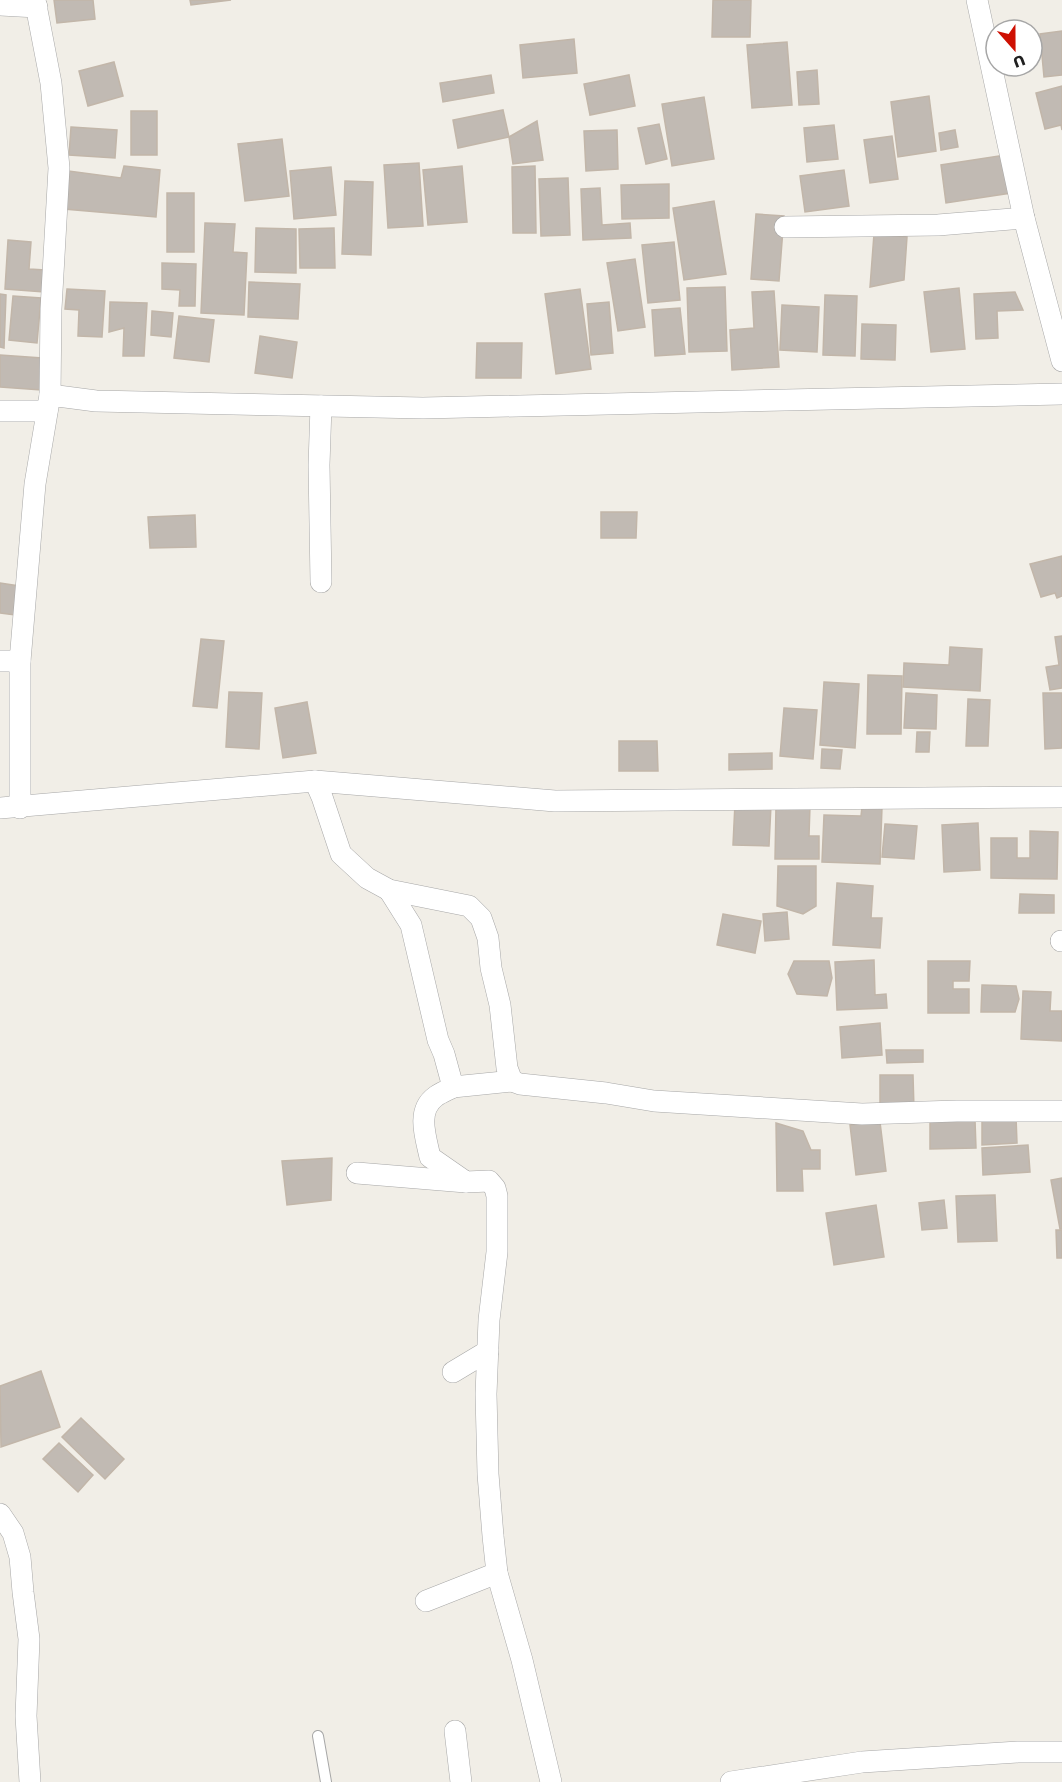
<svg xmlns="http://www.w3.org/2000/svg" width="1062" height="1782" font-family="'Work Sans',sans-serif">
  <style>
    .building { fill: #c1bab3; stroke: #c2b6a9; stroke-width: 1.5 }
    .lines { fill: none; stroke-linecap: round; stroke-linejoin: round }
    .service-casing { stroke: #a7a7a7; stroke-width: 12 }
    .minor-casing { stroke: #a7a7a7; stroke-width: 22 }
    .service { stroke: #fff; stroke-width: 10 }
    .minor { stroke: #fff; stroke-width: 21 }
  </style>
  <rect width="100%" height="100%" fill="#f1eee7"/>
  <!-- building -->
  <g class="building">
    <polygon points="54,0 93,0 95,19 57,23"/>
    <polygon points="190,0 231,0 191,5"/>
    <polygon points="713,0 751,0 750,37 712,37"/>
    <polygon points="1062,31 1062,75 1044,77 1040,34"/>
    <polygon points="574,39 577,73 523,78 520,45"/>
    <polygon points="787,42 792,105 752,108 747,45"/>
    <polygon points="114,62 123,96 88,106 79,71"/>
    <polygon points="817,70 819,104 799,105 797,72"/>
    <polygon points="491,75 494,93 443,102 440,83"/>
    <polygon points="629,75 635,106 590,115 584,84"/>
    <polygon points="1062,86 1062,130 1061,125 1045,129 1036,93"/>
    <polygon points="929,96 936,151 898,157 891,102"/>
    <polygon points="704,97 714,159 672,166 662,104"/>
    <polygon points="503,110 509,137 458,148 453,120"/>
    <rect x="131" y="111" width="26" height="44"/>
    <polygon points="537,121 543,160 513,164 509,137"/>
    <polygon points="659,124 667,159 646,164 638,128"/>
    <polygon points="834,125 838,159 807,162 804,128"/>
    <polygon points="71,127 117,130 115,158 69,155"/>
    <polygon points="617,130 618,169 586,171 584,131"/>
    <polygon points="955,130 958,147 941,150 939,133"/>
    <polygon points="892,136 898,179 870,183 864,140"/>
    <polygon points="282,139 289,196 245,201 238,144"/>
    <polygon points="1005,155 1011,193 946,203 941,165"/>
    <polygon points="419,163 423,226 388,228 384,165"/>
    <polygon points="124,166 160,170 156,217 64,209 69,171 121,178"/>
    <polygon points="462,166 467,222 428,225 423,170"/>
    <polygon points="535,166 536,233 513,233 512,167"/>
    <polygon points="331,167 336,215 294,219 290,171"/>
    <polygon points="844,170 849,206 805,212 800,176"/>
    <polygon points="568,178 570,235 541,236 539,179"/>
    <polygon points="345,181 373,182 371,255 342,254"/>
    <polygon points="669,184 669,218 622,219 621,185"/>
    <polygon points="600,188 602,225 630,223 631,238 583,240 581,189"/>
    <rect x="167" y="193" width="27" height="59"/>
    <polygon points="714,201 726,274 684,280 673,208"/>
    <polygon points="756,214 784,216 779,281 751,279"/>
    <polygon points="205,223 235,224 233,252 247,253 244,315 201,313"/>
    <polygon points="256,228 296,229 296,273 255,272"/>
    <polygon points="334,228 335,268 300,268 299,229"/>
    <polygon points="874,234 907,237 904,280 870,287"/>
    <polygon points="8,240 31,242 29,269 45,270 44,292 5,289"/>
    <polygon points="674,242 680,300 648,303 642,245"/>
    <polygon points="635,259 645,327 618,331 607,263"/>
    <polygon points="162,263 196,264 195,306 179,306 180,290 162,289"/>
    <polygon points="249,282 300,284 298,319 248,317"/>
    <polygon points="725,287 727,351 689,352 687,288"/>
    <polygon points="959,288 965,349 931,352 924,292"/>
    <polygon points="67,289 105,291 102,337 78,336 79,310 65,309"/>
    <polygon points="580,289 591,369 556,374 545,294"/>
    <polygon points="774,291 779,367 732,370 730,330 754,328 752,292"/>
    <polygon points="1015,292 1023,310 997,311 998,338 976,339 974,294"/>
    <polygon points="0,294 6,295 4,348 0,347"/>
    <polygon points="825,295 857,296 855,356 823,355"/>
    <polygon points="13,296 41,298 37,343 9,340"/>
    <polygon points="110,302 147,303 144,356 123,356 124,328 109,332"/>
    <polygon points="609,302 613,353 591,355 587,304"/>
    <polygon points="782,305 819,307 817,352 780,350"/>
    <polygon points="680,308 685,354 655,356 652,310"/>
    <polygon points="152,311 173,313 171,337 151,335"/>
    <polygon points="179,316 214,320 209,362 174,358"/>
    <polygon points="862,324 896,325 895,360 861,359"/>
    <polygon points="260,336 297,342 292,378 255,373"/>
    <polygon points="477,343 522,343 521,378 476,378"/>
    <polygon points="0,355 42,358 41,390 0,387"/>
    <polygon points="601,512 637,512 636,538 601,538"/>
    <polygon points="195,515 196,547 150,548 148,517"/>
    <polygon points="1062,556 1062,596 1057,598 1055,593 1041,597 1030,564"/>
    <polygon points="0,583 19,586 15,615 0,613"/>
    <polygon points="1062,636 1062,688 1050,690 1046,667 1059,665 1055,637"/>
    <polygon points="201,639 224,641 217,708 193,706"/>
    <polygon points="950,647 982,649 980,691 903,687 904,663 949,665"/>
    <polygon points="868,675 902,676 901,734 867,734"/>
    <polygon points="824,682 859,684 855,748 820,745"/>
    <polygon points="229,692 262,693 259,749 226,747"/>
    <polygon points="906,693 937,695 936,729 904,728"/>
    <polygon points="1043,693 1062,693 1062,748 1045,749"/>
    <polygon points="968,699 990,700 988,746 966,746"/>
    <polygon points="307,702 316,753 283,758 275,708"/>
    <polygon points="784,708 817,710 813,759 780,756"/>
    <polygon points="917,732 930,732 929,752 916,752"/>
    <polygon points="619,741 657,741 658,771 619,771"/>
    <polygon points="822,749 842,750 840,769 821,768"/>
    <polygon points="772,753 772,769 729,770 729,754"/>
    <polygon points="735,803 771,805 769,846 733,845"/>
    <polygon points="776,806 810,806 809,836 819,836 819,859 775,859"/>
    <polygon points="862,807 882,807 880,864 822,862 824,815 861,816"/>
    <polygon points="978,823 980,870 944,872 942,825"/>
    <polygon points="885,824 917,826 914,859 882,857"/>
    <polygon points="1030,831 1058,832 1057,879 991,878 991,838 1017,838 1017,858 1030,858"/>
    <polygon points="778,866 816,866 816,906 803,914 777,906"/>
    <polygon points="837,883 873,886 871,918 882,918 880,948 833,945"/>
    <polygon points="1020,894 1054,895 1054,913 1019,913"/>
    <polygon points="787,912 789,939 765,941 763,914"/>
    <polygon points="723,914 761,921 755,953 717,945"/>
    <polygon points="874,960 875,995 886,994 887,1008 837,1010 835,962"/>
    <polygon points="794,961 829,961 832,978 827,996 797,994 788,974"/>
    <polygon points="928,961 970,961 969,981 953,981 953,989 969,989 969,1013 928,1013"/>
    <polygon points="982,985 1016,986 1019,999 1015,1012 981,1012"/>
    <polygon points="1023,991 1051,992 1050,1011 1062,1011 1062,1041 1021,1039"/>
    <polygon points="880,1023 882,1055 842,1058 840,1027"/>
    <polygon points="886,1050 923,1050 923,1062 887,1063"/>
    <polygon points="880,1075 913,1075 914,1109 880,1110"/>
    <polygon points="1016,1117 1017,1143 982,1145 982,1118"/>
    <polygon points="975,1120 976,1148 930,1149 930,1121"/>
    <polygon points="880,1122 886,1171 856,1175 850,1125"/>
    <polygon points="776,1123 803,1131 811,1150 820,1150 820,1169 802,1169 803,1191 777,1191"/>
    <polygon points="1028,1145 1030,1172 983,1175 982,1148"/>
    <polygon points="332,1158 331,1200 287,1205 282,1161"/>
    <polygon points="1062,1178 1062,1229 1060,1229 1051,1180"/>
    <polygon points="995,1195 997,1241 958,1242 956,1196"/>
    <polygon points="944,1200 947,1228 922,1230 919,1203"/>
    <polygon points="876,1205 884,1257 834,1265 826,1213"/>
    <polygon points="1056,1230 1062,1230 1062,1258 1057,1258"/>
    <polygon points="41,1371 60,1427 1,1447 0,1386"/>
    <polygon points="81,1418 124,1459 105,1479 62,1437"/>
    <polygon points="59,1443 93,1475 78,1492 43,1459"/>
  </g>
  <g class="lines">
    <!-- service casing -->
    <g class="service-casing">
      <polyline id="service" points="318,1736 326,1782"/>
    </g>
    <!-- minor casing -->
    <g class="minor-casing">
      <g id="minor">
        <polyline points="35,0 51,83 59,168 51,309 50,395"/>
        <polyline points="977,0 1024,218 1062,361"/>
        <polyline points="0,5 37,7"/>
        <polyline points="785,227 938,225 1024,218"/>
        <polyline points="321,406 319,465 321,582"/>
        <polyline points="0,411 47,411"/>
        <polyline points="0,661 20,661"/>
        <polyline points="315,781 322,797 341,854 367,878 389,890 469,906 481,918 488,938 491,968 500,1005 507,1068 512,1081 520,1084 606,1093 654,1101 862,1114 957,1111 1062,1111"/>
        <polyline points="0,808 315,781 555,801 1062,797"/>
        <polyline points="20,808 20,661 35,484 50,395 96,401 423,408 1062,394"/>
        <path d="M389,890L411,925L438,1040L444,1054L453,1087C448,1090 440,1093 435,1097C416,1111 426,1138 430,1157L466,1182L489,1181L495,1188L497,1196V1252L489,1320L486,1394L488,1474L493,1536L497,1573L522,1660L551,1782"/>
        <polyline points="1061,941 1062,941"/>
        <polyline points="453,1087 512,1081"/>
        <polyline points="357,1173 466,1182"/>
        <polyline points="453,1372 488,1351"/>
        <polyline points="0,1514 13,1533 20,1557 23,1592 29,1639 26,1716 30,1782"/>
        <polyline points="426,1601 497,1573"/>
        <polyline points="455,1731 461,1782"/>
        <polyline points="731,1782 862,1762 1018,1752 1062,1752"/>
      </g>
    </g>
    <!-- service -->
    <use href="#service" class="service"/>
    <!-- minor -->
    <use href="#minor" class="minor"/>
  </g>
  <!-- north arrow -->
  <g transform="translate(1014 48) rotate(159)"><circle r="28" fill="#ffffff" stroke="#a6a6a6" stroke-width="1.5"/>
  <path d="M0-4.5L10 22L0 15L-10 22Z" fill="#ce1002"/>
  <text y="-9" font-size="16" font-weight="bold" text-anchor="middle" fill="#202020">U</text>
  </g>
</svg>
